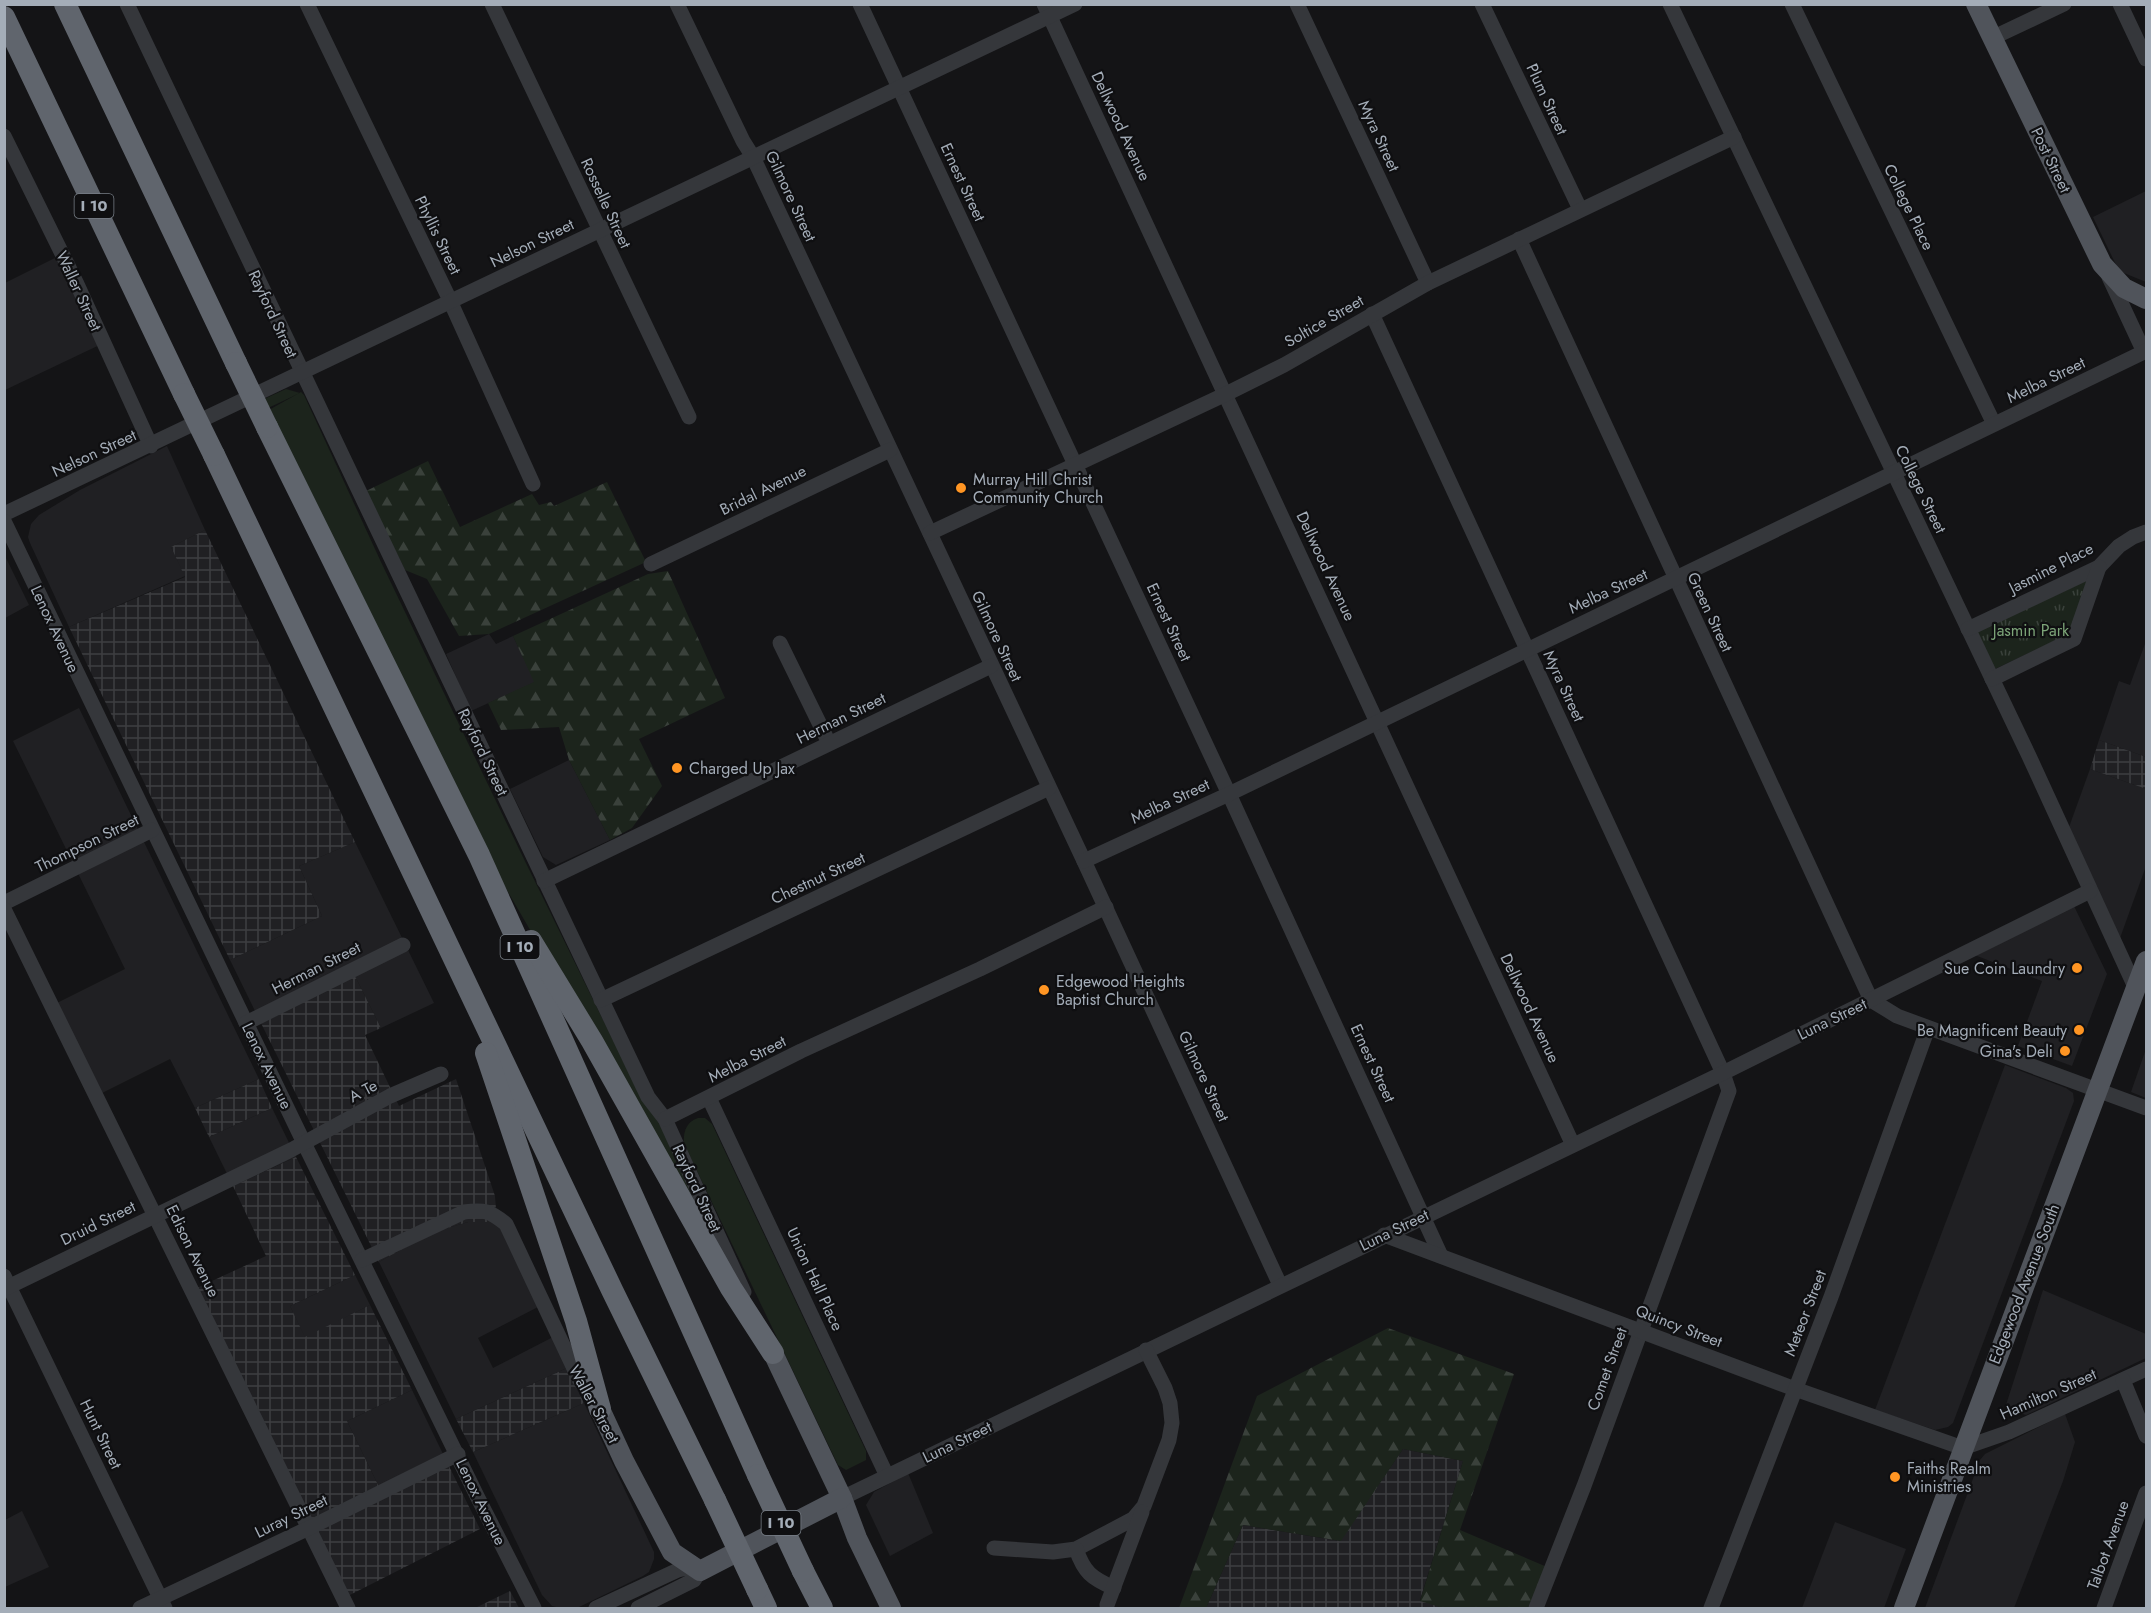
<svg xmlns="http://www.w3.org/2000/svg" width="2151" height="1613" font-family="Jost,sans-serif">
  <style>
    .built { fill: #202023 }
    .industrial { fill: url(#industrial-grid) }
    .grass { fill: #1c241c }
    .forest { fill: url(#forest-firs) }
    .park { fill: url(#park-tufts) }
    .lines { fill: none; stroke-linecap: round; stroke-linejoin: round }
    .minor { stroke: #35373b; stroke-width: 15 }
    .major { stroke: #50545b; stroke-width: 20 }
    .highway { stroke: #60656d; stroke-width: 22 }
    .highway-bridge { stroke: #60656d; stroke-width: 22 }
    .poi-dot { fill: #ff9523; stroke: #0f0f11; stroke-width: 2 }
    .labels { text-anchor: middle; dominant-baseline: central; stroke-width: 4.5; stroke-linejoin: round; paint-order: stroke }
    .shield { fill: #0f0f11; stroke: #777e86; stroke-width: 1.5 }
    .shield-label { font-size: 15px; font-weight: bold; fill: #a4adb8 }
    .street-label { font-size: 16px; fill: #a4adb8; stroke: #0f0f11 }
    .poi-label { font-size: 16px; fill: #a4adb8; stroke: #0f0f11; text-anchor: start }
    .park-label { font-size: 16px; fill: #7da579; stroke: #0f0f11 }
  </style>
  <defs>
    <pattern id="industrial-grid" width="8" height="8" patternUnits="userSpaceOnUse" patternTransform="scale(1.5)"><rect width="8" height="8" fill="#202023"/><path d="M0 4h8M4 0v8" fill="none" stroke="#3d3e41"/></pattern>
    <pattern id="forest-firs" width="22" height="20" patternUnits="userSpaceOnUse" patternTransform="scale(1.5)"><rect width="22" height="20" fill="#1c241c"/><path d="M5 1l3.5 6h-7zM16 11l3.5 6h-7z" fill="#3a413b"/></pattern>
    <pattern id="park-tufts" width="24" height="20" patternUnits="userSpaceOnUse" patternTransform="scale(1.5)"><rect width="24" height="20" fill="#1c241c"/><path d="M3 7l-1-3M5 7V3M7 7l1-3M15 17l-1-3M17 17v-4M19 17l1-3" fill="none" stroke="#3a413b"/></pattern>
  </defs>
  <rect width="100%" height="100%" fill="#141416"/>
  <!-- built -->
  <g class="built">
    <polygon points="2146,191 2146,282 2119,271 2093,217"/>
    <polygon points="67,252 110,340 5,390 5,283"/>
    <polygon points="167,446 205,530 171,547 185,576 69,627 30,543 28,537 31,524 39,515 80,490"/>
    <polygon points="4,554 29,605 5,618 4,618"/>
    <polygon points="489,634 496,644 513,636 535,682 471,711 446,654"/>
    <polygon points="2146,641 2146,757 2099,740 2119,681 2130,685"/>
    <polygon points="79,708 259,1079 195,1108 170,1059 92,1098 47,1008 125,969 13,741"/>
    <polygon points="569,760 610,840 556,865 543,857 510,789"/>
    <polygon points="2090,769 2146,789 2146,866 2120,938 2068,830"/>
    <polygon points="355,842 434,1003 381,1028 350,966 256,1013 230,960 322,916 299,866"/>
    <polygon points="2074,906 2107,974 2072,1066 2018,1046 2042,981 1972,954"/>
    <polygon points="2146,1049 2146,1098 2131,1092"/>
    <polygon points="2005,1065 2066,1088 2073,1093 2074,1101 1953,1423 1948,1427 1935,1430 1875,1410"/>
    <polygon points="272,1108 296,1157 233,1186 209,1137"/>
    <polygon points="468,1222 497,1222 538,1307 478,1338 493,1368 553,1337 567,1368 456,1419 379,1262 430,1233"/>
    <polygon points="355,1275 370,1305 305,1338 290,1306"/>
    <polygon points="2043,1290 2146,1334 2146,1358 2026,1415 2005,1408"/>
    <polygon points="412,1390 443,1454 379,1487 347,1421"/>
    <polygon points="584,1403 654,1552 654,1559 649,1572 643,1576 577,1608 560,1608 552,1606 542,1595 473,1452"/>
    <polygon points="2065,1414 2075,1442 2063,1481 2014,1608 1925,1608 1980,1460 1985,1454"/>
    <polygon points="908,1473 933,1533 890,1556 866,1505 874,1492"/>
    <polygon points="22,1511 49,1567 5,1587 5,1520"/>
    <polygon points="1835,1522 1906,1549 1884,1608 1802,1608"/>
  </g>
  <!-- industrial -->
  <g class="industrial">
    <polygon points="205,530 355,842 299,866 322,916 230,960 69,627 185,577 171,547"/>
    <polygon points="2099,740 2146,757 2146,789 2090,769"/>
    <polygon points="350,966 381,1028 365,1035 399,1106 456,1079 495,1196 497,1222 468,1222 431,1233 379,1262 256,1013"/>
    <polygon points="259,1079 272,1108 209,1137 195,1108"/>
    <polygon points="296,1157 355,1275 290,1306 305,1337 370,1305 412,1390 347,1421 379,1487 443,1454 480,1529 338,1601 186,1293 266,1256 233,1186"/>
    <polygon points="567,1368 584,1403 473,1452 456,1419"/>
    <polygon points="1403,1449 1463,1461 1420,1600 1443,1608 1206,1608 1243,1525 1340,1541"/>
    <polygon points="510,1591 519,1608 475,1608"/>
  </g>
  <!-- grass -->
  <g class="grass">
    <polygon points="286,389 300,393 266,409 262,400"/>
    <polygon points="301,392 304,395 381,562 520,851 637,1089 662,1128 704,1220 604,1057 476,837 267,411"/>
    <path d="M698,1118H705L712,1124L866,1451V1460L846,1470L838,1465L684,1144C683,1132 686,1122 698,1118Z"/>
  </g>
  <!-- forest -->
  <g class="forest">
    <polygon points="428,461 460,527 532,494 539,505 551,502 554,506 607,482 646,562 489,634 459,636 427,579 405,570 366,491"/>
    <polygon points="668,571 725,698 639,739 662,786 632,828 610,840 569,760 559,727 501,730 488,703 534,682 513,636 648,574"/>
    <polygon points="1388,1328 1514,1374 1460,1530 1547,1567 1528,1608 1443,1608 1420,1601 1463,1461 1403,1449 1341,1541 1243,1525 1206,1608 1179,1608 1257,1396"/>
  </g>
  <!-- park -->
  <polygon class="park" points="2088,580 2071,633 1995,669 1977,632"/>
  <g class="lines">
    <!-- minor -->
    <g class="minor">
      <polyline points="127,4 648,1097 665,1119 744,1292"/>
      <polyline points="307,4 447,294 533,484"/>
      <polyline points="492,4 689,417"/>
      <polyline points="677,4 743,141 753,157 1084,861 1280,1285"/>
      <polyline points="860,4 1229,794 1441,1256"/>
      <polyline points="1044,4 1573,1145"/>
      <polyline points="1297,4 1428,283"/>
      <polyline points="1482,4 1580,209"/>
      <polyline points="1670,4 2029,756 2136,989"/>
      <polyline points="1792,4 1994,424"/>
      <polyline points="2120,4 2146,59"/>
      <polyline points="1992,38 2064,4"/>
      <polyline points="4,136 77,284 151,446"/>
      <polyline points="1519,239 1871,1000 1897,1016 2146,1108"/>
      <polyline points="2109,277 2144,352"/>
      <polyline points="1372,314 1723,1073 1729,1091 1584,1486 1536,1608"/>
      <polyline points="4,514 1075,4"/>
      <polyline points="4,521 304,1143 478,1498 534,1608"/>
      <polyline points="930,533 1226,394 1284,365 1428,283 1734,137"/>
      <polyline points="651,564 890,450"/>
      <polyline points="1968,629 2099,567 2119,546 2133,537 2146,532"/>
      <polyline points="780,643 829,743"/>
      <polyline points="1992,679 2074,639 2099,567"/>
      <polyline points="1084,861 1229,794 2146,351"/>
      <polyline points="544,881 991,666"/>
      <polyline points="4,903 152,830"/>
      <polyline points="4,909 348,1608"/>
      <polyline points="601,1000 1049,788"/>
      <polyline points="246,1023 403,945"/>
      <polyline points="709,1098 887,1476"/>
      <polyline points="665,1119 801,1051 980,969 1106,907"/>
      <polyline points="1384,1235 1795,1389 1963,1448 2009,1432 2146,1369"/>
      <path d="M362,1260L464,1212C484,1209 490,1211 506,1224L579,1379L592,1398"/>
      <polyline points="4,1276 165,1608"/>
      <polyline points="4,1289 291,1150 390,1096 441,1074"/>
      <polyline points="2123,1380 2146,1436"/>
      <polyline points="842,1498 1723,1073 2090,891"/>
      <polyline points="994,1548 1053,1552 1076,1549 1133,1519 1144,1506 1169,1440 1172,1423 1170,1403 1165,1388 1146,1350"/>
      <path d="M1076,1549C1084,1572 1091,1578 1114,1588"/>
      <polyline points="1107,1605 1142,1512"/>
      <polyline points="140,1608 309,1528 458,1454"/>
      <polyline points="596,1608 678,1570 686,1568 700,1571 694,1580 638,1608"/>
      <polyline points="1711,1608 1831,1297 1928,1028"/>
      <polyline points="2104,1608 2146,1493"/>
    </g>
    <!-- major -->
    <g class="major">
      <polyline points="1976,4 2102,264 2124,288 2146,299"/>
      <polyline points="773,1353 842,1498 857,1538 891,1608"/>
      <polyline points="600,1409 624,1461 672,1552 700,1571 842,1498"/>
      <polyline points="1904,1608 2146,961"/>
    </g>
    <!-- highway -->
    <g class="highway">
      <polyline points="65,4 236,363"/>
      <polyline points="4,17 184,394"/>
      <polyline points="267,427 479,855 758,1475"/>
      <polyline points="214,455 613,1292 715,1500"/>
      <polyline points="531,941 592,1041 731,1288 773,1353"/>
      <polyline points="486,1053 576,1321 600,1409"/>
      <polyline points="803,1571 822,1608"/>
      <polyline points="757,1589 766,1608"/>
    </g>
    <!-- highway-bridge -->
    <g class="highway-bridge">
      <polyline points="236,363 267,427"/>
      <polyline points="184,394 214,455"/>
      <polyline points="758,1475 803,1571"/>
      <polyline points="715,1500 757,1589"/>
    </g>
  </g>
  <!-- markers -->
  <g class="poi-dot">
    <circle cx="961" cy="488" r="6"/>
    <circle cx="677" cy="768" r="6"/>
    <circle cx="2077" cy="968" r="6"/>
    <circle cx="1044" cy="990" r="6"/>
    <circle cx="2079" cy="1030" r="6"/>
    <circle cx="2065" cy="1051" r="6"/>
    <circle cx="1895" cy="1477" r="6"/>
  </g>
  <g class="labels">
    <!-- shield labels -->
    <g class="shield">
      <rect x="74.5" y="194" width="39" height="24" rx="4.5"/>
      <rect x="500.5" y="935" width="39" height="24" rx="4.5"/>
      <rect x="761.5" y="1511" width="39" height="24" rx="4.5"/>
    </g>
    <g class="shield-label">
      <text x="94" y="206">I 10</text>
      <text x="520" y="947">I 10</text>
      <text x="781" y="1523">I 10</text>
    </g>
    <!-- street labels -->
    <g class="street-label">
      <text transform="translate(1547 99) rotate(65)">Plum Street</text>
      <text transform="translate(1121 126) rotate(65)">Dellwood Avenue</text>
      <text transform="translate(1379 136) rotate(65)">Myra Street</text>
      <text transform="translate(2051 160) rotate(64)">Post Street</text>
      <text transform="translate(963 182) rotate(65)">Ernest Street</text>
      <text transform="translate(791 196) rotate(65)">Gilmore Street</text>
      <text transform="translate(606 203) rotate(65)">Rosselle Street</text>
      <text transform="translate(1909 207) rotate(64)">College Place</text>
      <text transform="translate(438 235) rotate(64)">Phyllis Street</text>
      <text transform="translate(532 243) rotate(-26)">Nelson Street</text>
      <text transform="translate(79 291) rotate(65)">Waller Street</text>
      <text transform="translate(273 314) rotate(65)">Rayford Street</text>
      <text transform="translate(1324 321) rotate(-30)">Soltice Street</text>
      <text transform="translate(2046 380) rotate(-26)">Melba Street</text>
      <text transform="translate(94 453) rotate(-25)">Nelson Street</text>
      <text transform="translate(1921 489) rotate(64)">College Street</text>
      <text transform="translate(763 490) rotate(-26)">Bridal Avenue</text>
      <text transform="translate(1326 566) rotate(65)">Dellwood Avenue</text>
      <text transform="translate(2051 568) rotate(-27)">Jasmine Place</text>
      <text transform="translate(1608 591) rotate(-25)">Melba Street</text>
      <text transform="translate(1710 612) rotate(65)">Green Street</text>
      <text transform="translate(1169 622) rotate(65)">Ernest Street</text>
      <text transform="translate(55 629) rotate(65)">Lenox Avenue</text>
      <text transform="translate(997 636) rotate(65)">Gilmore Street</text>
      <text transform="translate(1564 686) rotate(65)">Myra Street</text>
      <text transform="translate(841 718) rotate(-26)">Herman Street</text>
      <text transform="translate(483 752) rotate(64)">Rayford Street</text>
      <text transform="translate(1170 801) rotate(-25)">Melba Street</text>
      <text transform="translate(87 843) rotate(-26)">Thompson Street</text>
      <text transform="translate(818 878) rotate(-25)">Chestnut Street</text>
      <text transform="translate(316 968) rotate(-27)">Herman Street</text>
      <text transform="translate(1530 1008) rotate(65)">Dellwood Avenue</text>
      <text transform="translate(1832 1019) rotate(-26)">Luna Street</text>
      <text transform="translate(747 1059) rotate(-27)">Melba Street</text>
      <text transform="translate(1373 1063) rotate(65)">Ernest Street</text>
      <text transform="translate(267 1066) rotate(64)">Lenox Avenue</text>
      <text transform="translate(1204 1076) rotate(65)">Gilmore Street</text>
      <text transform="translate(363 1091) rotate(-28)">A Te</text>
      <text transform="translate(697 1188) rotate(65)">Rayford Street</text>
      <text transform="translate(98 1223) rotate(-26)">Druid Street</text>
      <text transform="translate(1394 1230) rotate(-26)">Luna Street</text>
      <text transform="translate(193 1251) rotate(64)">Edison Avenue</text>
      <text transform="translate(815 1279) rotate(65)">Union Hall Place</text>
      <text transform="translate(2024 1284) rotate(-69)">Edgewood Avenue South</text>
      <text transform="translate(1805 1313) rotate(-69)">Meteor Street</text>
      <text transform="translate(1679 1326) rotate(21)">Quincy Street</text>
      <text transform="translate(1607 1369) rotate(-70)">Comet Street</text>
      <text transform="translate(2048 1394) rotate(-24)">Hamilton Street</text>
      <text transform="translate(594 1404) rotate(61)">Waller Street</text>
      <text transform="translate(101 1434) rotate(64)">Hunt Street</text>
      <text transform="translate(957 1442) rotate(-26)">Luna Street</text>
      <text transform="translate(481 1502) rotate(64)">Lenox Avenue</text>
      <text transform="translate(291 1516) rotate(-26)">Luray Street</text>
      <text transform="translate(2108 1545) rotate(-70)">Talbot Avenue</text>
    </g>
    <!-- poi labels -->
    <g class="poi-label">
      <text x="973" y="479">Murray Hill Christ<tspan x="973" dy="18">Community Church</tspan></text>
      <text x="689" y="768">Charged Up Jax</text>
      <text x="2065" y="968" text-anchor="end">Sue Coin Laundry</text>
      <text x="1056" y="981">Edgewood Heights<tspan x="1056" dy="18">Baptist Church</tspan></text>
      <text x="2067" y="1030" text-anchor="end">Be Magnificent Beauty</text>
      <text x="2053" y="1051" text-anchor="end">Gina's Deli</text>
      <text x="1907" y="1468">Faiths Realm<tspan x="1907" dy="18">Ministries</tspan></text>
    </g>
    <!-- park labels -->
    <g class="park-label">
      <text x="2031" y="630">Jasmin Park</text>
    </g>
  </g>
  <!-- border -->
  <rect width="2151" height="1613" fill="none" stroke="#a4adb8" stroke-width="12"/>
</svg>
